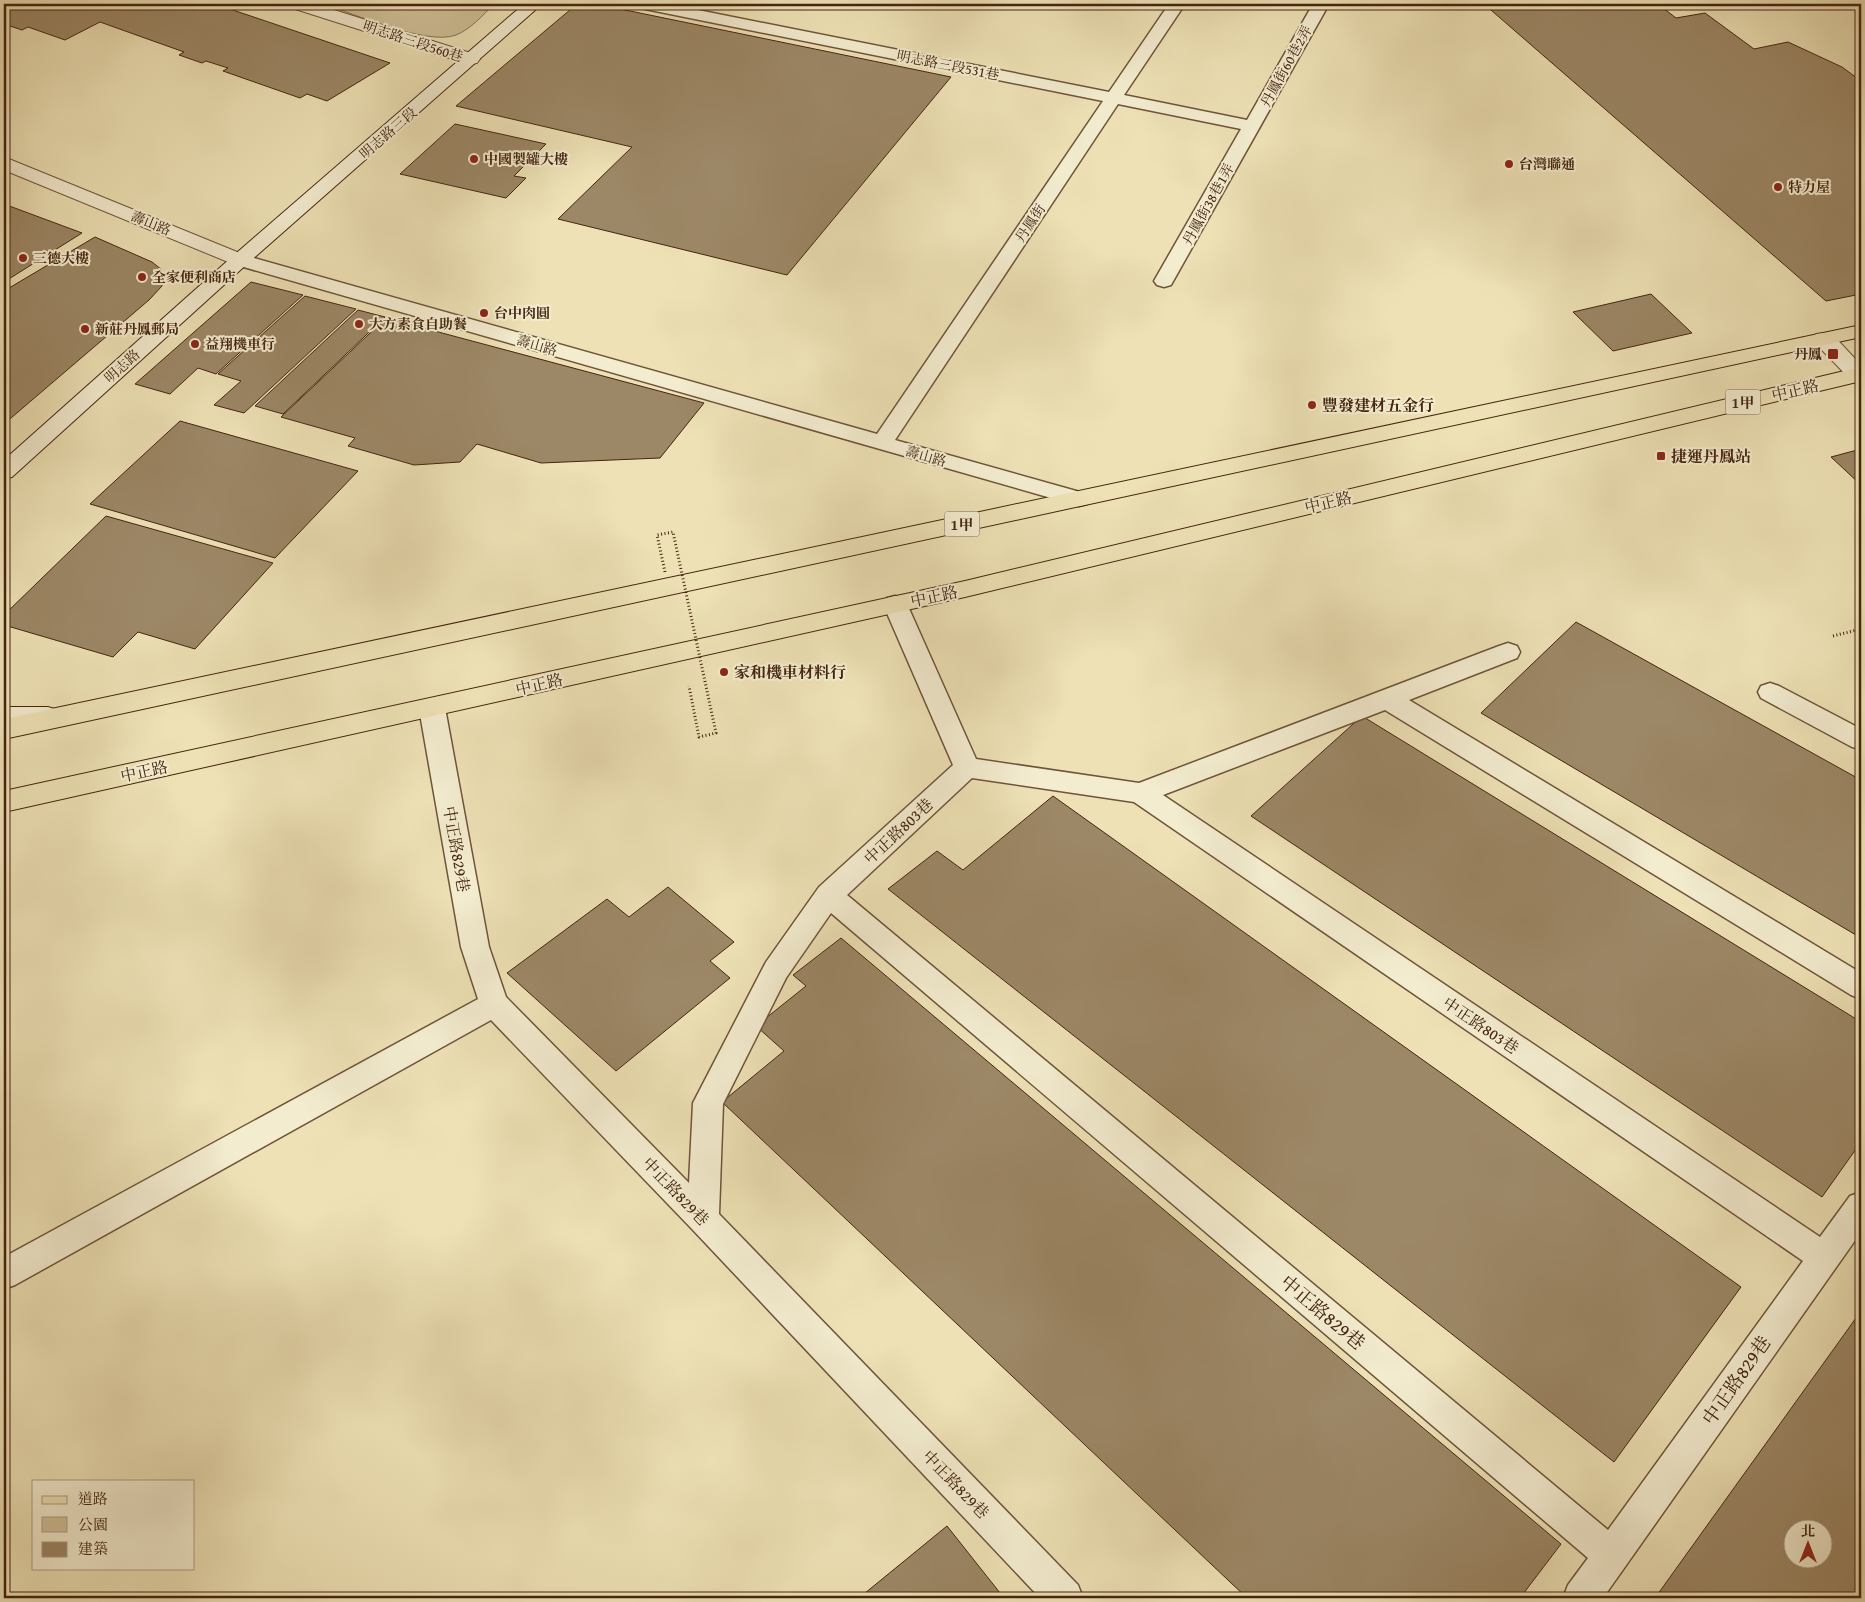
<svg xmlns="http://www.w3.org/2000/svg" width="1865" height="1602" font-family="'Gentium Book Plus','Noto Serif TC',serif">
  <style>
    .green { fill: #d0c199; stroke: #8a7354 }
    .building { fill: #9c8766; stroke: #452510; fill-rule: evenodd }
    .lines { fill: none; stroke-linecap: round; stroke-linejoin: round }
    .service-casing { stroke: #6f5439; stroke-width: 3 }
    .minor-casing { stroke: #6f5439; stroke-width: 2 }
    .tertiary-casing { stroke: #6f5439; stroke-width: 2 }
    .secondary-casing { stroke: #452510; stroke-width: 2 }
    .primary-casing { stroke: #452510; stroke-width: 2 }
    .path-far1 { stroke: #452510; stroke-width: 2.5; stroke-dasharray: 0.5 2; stroke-linecap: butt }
    .path { stroke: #452510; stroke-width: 3; stroke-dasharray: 1 2.5; stroke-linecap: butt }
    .service { fill: #f3eccf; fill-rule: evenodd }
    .minor { fill: #f3eccf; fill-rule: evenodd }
    .tertiary { fill: #f3eccf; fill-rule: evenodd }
    .secondary { fill: #f3eccf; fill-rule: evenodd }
    .primary { fill: #ede1b5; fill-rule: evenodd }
    .path-bridge { stroke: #452510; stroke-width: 3; stroke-dasharray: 1 2.5; stroke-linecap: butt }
    .poi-dot { fill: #8f2418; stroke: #f3eccf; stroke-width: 2 }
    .labels { text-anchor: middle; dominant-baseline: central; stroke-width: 4; stroke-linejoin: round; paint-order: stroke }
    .far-street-label { font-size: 14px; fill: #452510; stroke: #f3eccf }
    .far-poi-label { font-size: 14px; font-weight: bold; fill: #452510; stroke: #f3eccf; text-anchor: start }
    .shield { fill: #f3eccf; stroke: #796149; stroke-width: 1 }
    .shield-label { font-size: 15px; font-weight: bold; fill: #452510 }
    .street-label { font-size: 16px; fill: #452510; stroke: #f3eccf }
    .poi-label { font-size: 16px; font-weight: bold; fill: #452510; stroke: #f3eccf; text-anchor: start }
    .near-street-label { font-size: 19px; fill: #452510; stroke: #f3eccf }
  </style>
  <rect width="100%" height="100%" fill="#ede1b5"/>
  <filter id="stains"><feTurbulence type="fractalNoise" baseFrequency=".004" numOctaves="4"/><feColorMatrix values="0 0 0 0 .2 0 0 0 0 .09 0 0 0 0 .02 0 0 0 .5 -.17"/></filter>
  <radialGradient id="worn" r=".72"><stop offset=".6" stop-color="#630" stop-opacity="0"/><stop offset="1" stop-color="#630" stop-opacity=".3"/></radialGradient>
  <!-- green -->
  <path class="green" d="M324,4H494C483,15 471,29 456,35C428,46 354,14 324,4Z"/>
  <!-- building -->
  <g class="building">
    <polygon points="4,4 215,4 390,63 327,101 307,94 300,98 223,71 228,68 206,61 202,63 179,55 184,52 100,22 65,40 28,27 22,30 4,24"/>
    <polygon points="577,4 596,4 951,77 787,275 558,219 632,147 456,106"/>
    <polygon points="1484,4 1658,4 1676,18 1705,13 1754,49 1788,42 1842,67 1861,81 1861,294 1826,301"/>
    <polygon points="455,124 546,144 514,176 526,178 506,198 400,174"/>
    <polygon points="4,204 82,233 4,282"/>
    <polygon points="95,237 152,262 162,270 162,286 149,300 4,424 4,291"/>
    <polygon points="251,282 303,295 216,374 198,368 170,394 135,384"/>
    <polygon points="1651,294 1692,333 1613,351 1573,312"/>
    <polygon points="305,296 356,309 244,413 214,405 241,381 218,374"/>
    <polygon points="358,310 385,317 283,414 255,406"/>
    <polygon points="386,318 704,403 660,458 541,463 477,444 460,462 414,465 348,446 355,438 281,417"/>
    <polygon points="180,421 358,471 275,558 90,504"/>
    <polygon points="1861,449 1861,485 1831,457"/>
    <polygon points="106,516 273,563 195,649 138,632 113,657 4,625 4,615"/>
    <polygon points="1576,622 1861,780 1861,938 1481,713"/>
    <polygon points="1362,716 1861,1022 1861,1142 1822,1197 1251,816"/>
    <polygon points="1053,796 1741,1287 1614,1462 888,889 937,851 963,870"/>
    <polygon points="668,887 734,942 710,961 730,978 616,1071 507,973 607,899 629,917"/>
    <polygon points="841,938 1561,1544 1520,1598 1247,1598 722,1102 784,1051 756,1026 806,986 793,975"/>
    <path d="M1861,1311V1598H1655ZM1792,1530H1822V1560H1792Z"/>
    <polygon points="947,1526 1004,1598 859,1598"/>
  </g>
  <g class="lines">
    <!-- service casing -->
    <g class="service-casing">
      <g id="service">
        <polygon points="637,4 668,4 1109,92 1169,4 1185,4 1124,95 1247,120 1313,4 1329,4 1171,285 1164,287 1157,285 1154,281 1241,129 1118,104 895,440 1087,494 1090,499 1087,504 1079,506 233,264 230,260 233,256 240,254 247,256 877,434 1103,101 645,9 639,7"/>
        <path d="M895,596L903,598L907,604L976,759L1139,783L1499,646L1508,643L1517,646L1520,652L1517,658L1409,700L1861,973V999L1851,995L1385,710L1163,795L1820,1237L1850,1196L1861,1192V1232L1603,1598H1563L1568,1585L1588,1558L831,913L786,978L723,1104L719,1214L1078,1585L1083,1598H1040L692,1229L491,1020L15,1285L4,1289V1257L478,999L461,947L419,708L423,702L432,699L441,702L445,708L489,947L506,997L689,1183L693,1103L766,962L819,887L953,765L883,604L887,598ZM972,778L1134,802L1803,1261L1608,1530L847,895Z"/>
        <polygon points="1770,683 1779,686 1861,729 1861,749 1852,747 1761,698 1758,692 1761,686"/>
      </g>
    </g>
    <!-- minor casing -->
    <g class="minor-casing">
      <polygon id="minor" points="290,4 315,4 477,55 480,59 477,63 471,64 465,63 292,8"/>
    </g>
    <!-- tertiary casing -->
    <g class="tertiary-casing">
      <g id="tertiary">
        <polygon points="4,157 247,256 250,260 247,264 240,266 233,264 4,170"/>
        <polygon points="1824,333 1832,334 1861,365 1861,384 1853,382 1816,344 1813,339 1816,334"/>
      </g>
    </g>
    <!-- secondary casing -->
    <g class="secondary-casing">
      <g id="secondary">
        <polygon points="524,4 542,4 247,264 12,477 4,479 4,460 233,256"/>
        <polygon points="4,707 48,707 57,710 61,717 57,724 48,727 4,727"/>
      </g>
    </g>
    <!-- primary casing -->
    <g class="primary-casing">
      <g id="primary">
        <polygon points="1861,325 1861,337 4,739 4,719"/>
        <polygon points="1861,367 1861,381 965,597 4,812 4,791 965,581"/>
      </g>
    </g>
    <!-- path-far1 -->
    <polyline class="path-far1" points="466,4 475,7"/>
    <!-- path -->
    <polyline class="path" points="1833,636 1861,629"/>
    <!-- service -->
    <use href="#service" class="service"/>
    <!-- minor -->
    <use href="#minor" class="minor"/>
    <!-- tertiary -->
    <use href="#tertiary" class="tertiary"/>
    <!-- secondary -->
    <use href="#secondary" class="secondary"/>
    <!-- primary -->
    <use href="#primary" class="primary"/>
    <!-- path-bridge -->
    <polyline class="path-bridge" points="665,572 657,535 673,532 716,733 699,737 689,686"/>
  </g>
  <!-- markers -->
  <g class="poi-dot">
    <circle cx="474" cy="159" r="5"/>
    <circle cx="1509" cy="164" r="5"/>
    <circle cx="1778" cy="187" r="5"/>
    <circle cx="23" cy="258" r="5"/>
    <circle cx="142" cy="277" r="5"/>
    <circle cx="484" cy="313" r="5"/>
    <circle cx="359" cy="324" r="5"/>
    <circle cx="85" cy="329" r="5"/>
    <circle cx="195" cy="344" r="5"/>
    <rect x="1827" y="348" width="12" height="12" rx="2.5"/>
    <circle cx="1312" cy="405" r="5"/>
    <rect x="1656" y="451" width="10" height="10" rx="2.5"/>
    <circle cx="724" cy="672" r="5"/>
  </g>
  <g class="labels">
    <!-- far-street labels -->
    <g class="far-street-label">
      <text transform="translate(413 41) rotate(18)">明志路三段560巷</text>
      <text transform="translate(948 65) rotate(11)">明志路三段531巷</text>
      <text transform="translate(1286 66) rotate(-61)">丹鳳街60巷2弄</text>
      <text transform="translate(388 133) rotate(-41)">明志路三段</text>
      <text transform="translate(1208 204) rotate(-61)">丹鳳街38巷1弄</text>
      <text transform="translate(151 223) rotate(22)">壽山路</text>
      <text transform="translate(1030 223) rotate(-56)">丹鳳街</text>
      <text transform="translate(537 345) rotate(16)">壽山路</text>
      <text transform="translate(122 366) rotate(-42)">明志路</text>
      <text transform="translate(926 456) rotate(16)">壽山路</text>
    </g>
    <!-- far-poi labels -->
    <g class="far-poi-label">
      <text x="484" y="159">中國製罐大樓</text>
      <text x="1519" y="164">台灣聯通</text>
      <text x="1788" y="187">特力屋</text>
      <text x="33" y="258">三德大樓</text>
      <text x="152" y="277">全家便利商店</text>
      <text x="494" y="313">台中肉圓</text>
      <text x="369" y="324">大方素食自助餐</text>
      <text x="95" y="329">新莊丹鳳郵局</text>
      <text x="205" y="344">益翔機車行</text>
      <text x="1822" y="354" text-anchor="end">丹鳳</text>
    </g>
    <!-- shield labels -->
    <g class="shield">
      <rect x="1725.5" y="389.5" width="35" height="25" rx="4"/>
      <rect x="944.5" y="511.5" width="35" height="25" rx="4"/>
    </g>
    <g class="shield-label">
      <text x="1743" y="402">1甲</text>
      <text x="962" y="524">1甲</text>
    </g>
    <!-- street labels -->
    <g class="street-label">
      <text transform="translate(1795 390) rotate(-13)">中正路</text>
      <text transform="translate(1328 502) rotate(-13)">中正路</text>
      <text transform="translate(934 596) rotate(-12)">中正路</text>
      <text transform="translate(539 684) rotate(-13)">中正路</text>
      <text transform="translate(144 771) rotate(-12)">中正路</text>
      <text transform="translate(898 831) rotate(-43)">中正路803巷</text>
      <text transform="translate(457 849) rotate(80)">中正路829巷</text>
      <text transform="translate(1481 1025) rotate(34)">中正路803巷</text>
      <text transform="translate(676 1191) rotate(46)">中正路829巷</text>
      <text transform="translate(956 1484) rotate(46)">中正路829巷</text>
    </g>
    <!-- poi labels -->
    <g class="poi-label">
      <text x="1322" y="405">豐發建材五金行</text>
      <text x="1671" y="456">捷運丹鳳站</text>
      <text x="734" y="672">家和機車材料行</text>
    </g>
    <!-- near-street labels -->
    <g class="near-street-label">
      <text transform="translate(1323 1312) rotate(40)">中正路829巷</text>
      <text transform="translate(1736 1380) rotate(-55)">中正路829巷</text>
    </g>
  </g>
  <!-- margin -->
  <rect width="1865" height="1602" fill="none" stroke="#ede1b5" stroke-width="20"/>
  <rect x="5" y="5" width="1855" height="1592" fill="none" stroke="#452510" stroke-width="2.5"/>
  <rect x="10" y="10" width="1845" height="1582" fill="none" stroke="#452510"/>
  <!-- legend -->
  <rect x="32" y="1480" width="162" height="90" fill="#f3eccf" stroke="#ad9c83"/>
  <rect x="42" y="1496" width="25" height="8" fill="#ede1b5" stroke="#ad9c83"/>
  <text x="78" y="1504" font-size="15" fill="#452510">道路</text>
  <rect x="42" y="1517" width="25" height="15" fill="#d0c199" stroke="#ad9c83"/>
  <text x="78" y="1530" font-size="15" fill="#452510">公園</text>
  <rect x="42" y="1542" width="25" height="15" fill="#9c8766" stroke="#ad9c83"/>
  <text x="78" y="1554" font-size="15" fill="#452510">建築</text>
  <!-- north arrow -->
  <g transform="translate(1808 1544)"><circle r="24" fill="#f3eccf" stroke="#ad9c83"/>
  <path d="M0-4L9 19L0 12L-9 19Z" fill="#8f2418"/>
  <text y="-8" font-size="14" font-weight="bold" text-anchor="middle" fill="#452510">北</text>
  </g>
  <rect width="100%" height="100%" filter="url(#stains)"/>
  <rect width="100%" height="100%" fill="url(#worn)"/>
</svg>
